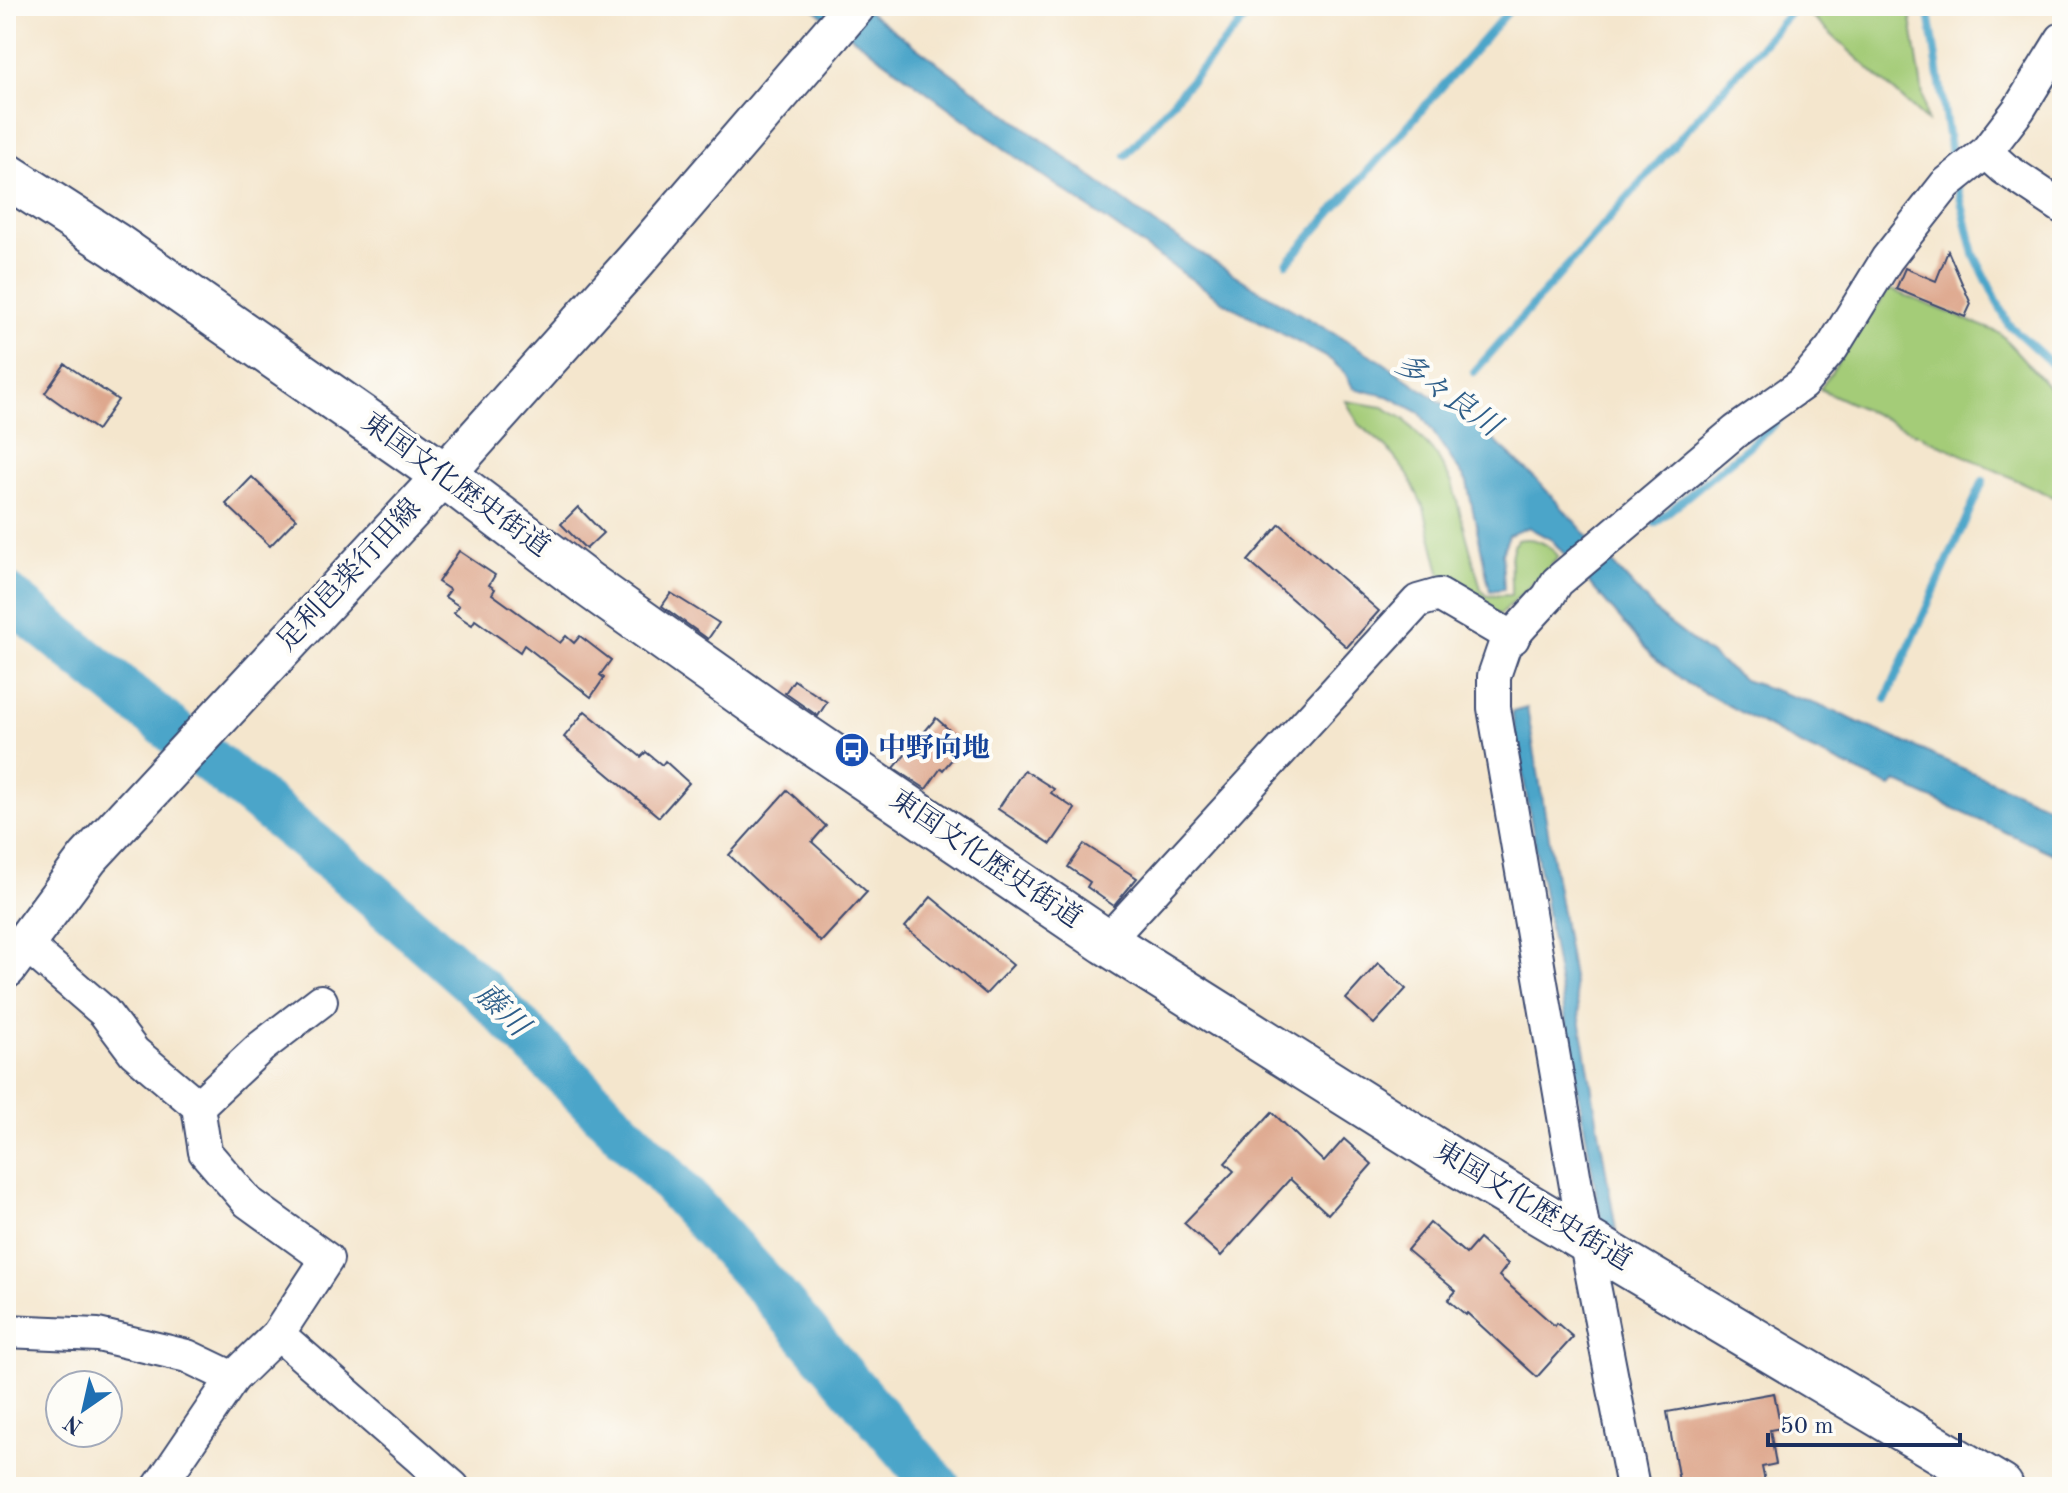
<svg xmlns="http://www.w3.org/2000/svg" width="2068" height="1493" font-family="'Old Standard TT','Noto Serif JP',serif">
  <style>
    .green { fill: #a4cc78; stroke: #607e6b; stroke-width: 2 }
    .water { fill: #4ba5c9; stroke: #336a94; stroke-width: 2 }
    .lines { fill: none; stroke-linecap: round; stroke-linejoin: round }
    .stream { stroke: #4ba5c9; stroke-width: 8 }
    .river { stroke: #4ba5c9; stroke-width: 46 }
    .building { fill: #dea88e }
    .minor-casing { stroke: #3c4a6f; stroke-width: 36 }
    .major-casing { stroke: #3c4a6f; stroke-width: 44 }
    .highway-casing { stroke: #3c4a6f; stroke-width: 48 }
    .minor { stroke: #fff; stroke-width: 32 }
    .major { stroke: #fff; stroke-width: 40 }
    .highway { stroke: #fff; stroke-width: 44 }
    .labels { text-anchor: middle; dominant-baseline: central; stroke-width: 8; stroke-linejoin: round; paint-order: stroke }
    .street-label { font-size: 28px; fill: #1b2f5e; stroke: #fdfcf7 }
    .transit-label { font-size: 28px; font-weight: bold; fill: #164399; stroke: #fdfcf7; text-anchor: start }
    .water-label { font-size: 30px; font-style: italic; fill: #2e5e89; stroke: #fdfcf7 }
  </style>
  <rect width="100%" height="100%" fill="#fdfcf7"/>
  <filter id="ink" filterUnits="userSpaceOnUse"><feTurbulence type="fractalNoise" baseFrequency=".0125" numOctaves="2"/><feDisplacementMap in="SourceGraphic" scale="16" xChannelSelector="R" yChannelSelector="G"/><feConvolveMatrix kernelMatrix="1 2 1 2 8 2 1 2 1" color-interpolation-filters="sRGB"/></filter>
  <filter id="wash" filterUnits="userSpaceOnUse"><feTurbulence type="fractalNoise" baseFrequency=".006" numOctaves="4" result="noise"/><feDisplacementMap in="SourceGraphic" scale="32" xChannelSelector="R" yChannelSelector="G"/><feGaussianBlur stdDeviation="1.8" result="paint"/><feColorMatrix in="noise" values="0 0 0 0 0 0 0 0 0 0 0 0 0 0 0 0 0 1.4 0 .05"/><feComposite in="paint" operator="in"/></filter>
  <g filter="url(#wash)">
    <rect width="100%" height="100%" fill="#f4e6cd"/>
    <!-- green -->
    <g class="green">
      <polygon points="1804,6 1909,6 1927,121 1802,8"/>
      <polygon points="1889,289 2000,333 2062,402 2062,501 1820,389"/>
      <path d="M1346,401L1383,407L1404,419L1437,456L1452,483L1481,589L1487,596L1511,595C1512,578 1507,555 1517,540C1535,536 1548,543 1559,557L1500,615L1442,580L1424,508L1408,475L1387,448L1359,424Z"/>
    </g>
    <!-- water -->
    <g class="water">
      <polygon points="810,6 861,6 1155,224 1252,286 1381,361 1487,434 1536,479 1661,617 1744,680 1824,707 2062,812 2062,858 1896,782 1891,787 1803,746 1688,684 1652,656 1552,540 1528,527 1509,535 1502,553 1504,589 1490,591 1467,482 1420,413 1390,397 1353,388 1345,373 1331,360 1227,304 1013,155"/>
      <polygon points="1527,708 1616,1230 1601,1221 1512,712"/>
    </g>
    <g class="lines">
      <!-- stream -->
      <g class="stream">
        <polyline points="1928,6 1953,167"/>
        <polyline points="1126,155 1256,6"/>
        <polyline points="1957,184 1974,254 2008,324 2048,360 2062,379"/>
        <polyline points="1287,263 1513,6"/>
        <polyline points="1474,372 1796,6"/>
        <polyline points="1655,523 1772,427 1782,415"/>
        <polyline points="1886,699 1983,481"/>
      </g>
      <!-- river -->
      <polyline class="river" points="6,595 353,877 484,993 658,1168 771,1292 938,1487"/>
    </g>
    <g id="blocks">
      <!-- building -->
      <g class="building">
        <polygon points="1948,251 1971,304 1965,317 1896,289 1905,268 1936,281"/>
        <polygon points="65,364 118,400 97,430 45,393"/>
        <polygon points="252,477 296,519 270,546 226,504"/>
        <polygon points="578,507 603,533 586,549 561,524"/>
        <polygon points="1280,524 1379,611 1347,647 1248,561"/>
        <polygon points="459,551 495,575 489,585 495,589 492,594 560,643 566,636 574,643 580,636 611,660 600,675 604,678 591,697 524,645 520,652 475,620 472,625 454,613 459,606 445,597 450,590 438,582"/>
        <polygon points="671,593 719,623 708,639 662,606"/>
        <polygon points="794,680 827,702 818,716 785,693"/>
        <polygon points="585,711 641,757 646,752 662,765 665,761 689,783 659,817 564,737"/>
        <polygon points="936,718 965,744 943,770 941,768 926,789 894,768"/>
        <polygon points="1024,770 1054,789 1051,793 1075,809 1051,844 998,809"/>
        <polygon points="787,790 826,826 812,842 867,892 821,942 729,855"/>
        <polygon points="1084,844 1137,878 1114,906 1087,887 1090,882 1068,867"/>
        <polygon points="931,897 1013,965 986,994 905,927"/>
        <polygon points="1378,963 1406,989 1374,1024 1346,999"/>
        <polygon points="1272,1112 1324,1162 1344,1139 1372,1164 1328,1214 1290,1179 1221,1256 1184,1223 1234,1171 1225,1163"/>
        <polygon points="1430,1223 1466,1254 1479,1239 1508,1264 1499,1276 1555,1326 1557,1323 1573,1337 1537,1377 1467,1313 1466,1315 1448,1300 1456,1291 1407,1250"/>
        <polygon points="1774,1393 1781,1428 1770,1430 1776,1464 1762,1467 1766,1487 1680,1487 1667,1412"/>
      </g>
    </g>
  </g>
  <g filter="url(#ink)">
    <use href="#blocks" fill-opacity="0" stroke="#3c4a6f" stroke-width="2"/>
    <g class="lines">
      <!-- minor casing -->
      <g class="minor-casing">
        <g id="minor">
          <polyline points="1986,152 2005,169 2062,207"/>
          <polyline points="23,942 104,1012 134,1052 198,1106 205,1152 248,1202 327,1259 278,1334 233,1378 159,1487"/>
          <polyline points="1106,942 1418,601 1439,595 1513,638"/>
          <polyline points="198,1106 261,1047 321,1001"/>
          <polyline points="6,1331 98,1335 187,1356 233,1378"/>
          <polyline points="278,1334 453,1487"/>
          <polyline points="1633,1487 1585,1239 1494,708 1494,676 1505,644 1548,597 1557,582 1736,431 1802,384 1832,348 1887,259 1946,184 1986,152 2019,109 2062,39"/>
        </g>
      </g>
      <!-- major casing -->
      <g class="major-casing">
        <polyline id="major" points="6,968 88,858 444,475 637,259 855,6"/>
      </g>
      <!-- highway casing -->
      <g class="highway-casing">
        <polyline id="highway" points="6,175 115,245 444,475 589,585 765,710 1106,942 1456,1163 2001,1487"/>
      </g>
      <!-- minor -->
      <use href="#minor" class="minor"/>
      <!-- major -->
      <use href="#major" class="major"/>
      <!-- highway -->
      <use href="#highway" class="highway"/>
    </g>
  </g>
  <!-- icons -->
  <defs>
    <g id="bus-disc" transform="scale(1.8)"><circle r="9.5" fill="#1a4fb4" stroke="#fdfcf7"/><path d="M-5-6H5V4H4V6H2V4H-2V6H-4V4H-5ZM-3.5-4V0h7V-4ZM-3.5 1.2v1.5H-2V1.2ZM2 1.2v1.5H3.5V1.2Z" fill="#fff"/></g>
  </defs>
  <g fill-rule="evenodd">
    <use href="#bus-disc" x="852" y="750"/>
  </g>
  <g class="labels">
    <!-- street labels -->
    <g class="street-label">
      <text transform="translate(455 486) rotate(36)">東国文化歴史街道</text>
      <text transform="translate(350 576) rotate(-47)">足利邑楽行田線</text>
      <text transform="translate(985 860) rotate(34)">東国文化歴史街道</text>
      <text transform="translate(1532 1207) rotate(31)">東国文化歴史街道</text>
    </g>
    <!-- transit labels -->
    <g class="transit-label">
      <text x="878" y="750">中野向地</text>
    </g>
    <!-- water labels -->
    <g class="water-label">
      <text transform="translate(1447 396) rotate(35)">多々良川</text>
      <text transform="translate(501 1011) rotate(44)">藤川</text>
    </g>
  </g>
  <!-- margin -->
  <rect width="2068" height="1493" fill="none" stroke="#fdfcf7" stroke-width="32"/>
  <!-- north arrow -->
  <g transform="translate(84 1409) rotate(214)"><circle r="38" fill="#fdfcf7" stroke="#a3aaba" stroke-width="2"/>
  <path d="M0-6L14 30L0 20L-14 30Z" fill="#1f6fb2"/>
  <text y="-12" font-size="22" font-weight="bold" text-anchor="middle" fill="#1b2f5e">N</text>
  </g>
  <!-- scale -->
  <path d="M1768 1433v12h192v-12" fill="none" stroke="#1b2f5e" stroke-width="4"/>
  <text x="1780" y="1433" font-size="24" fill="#1b2f5e" stroke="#fdfcf7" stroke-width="6" paint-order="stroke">50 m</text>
</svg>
